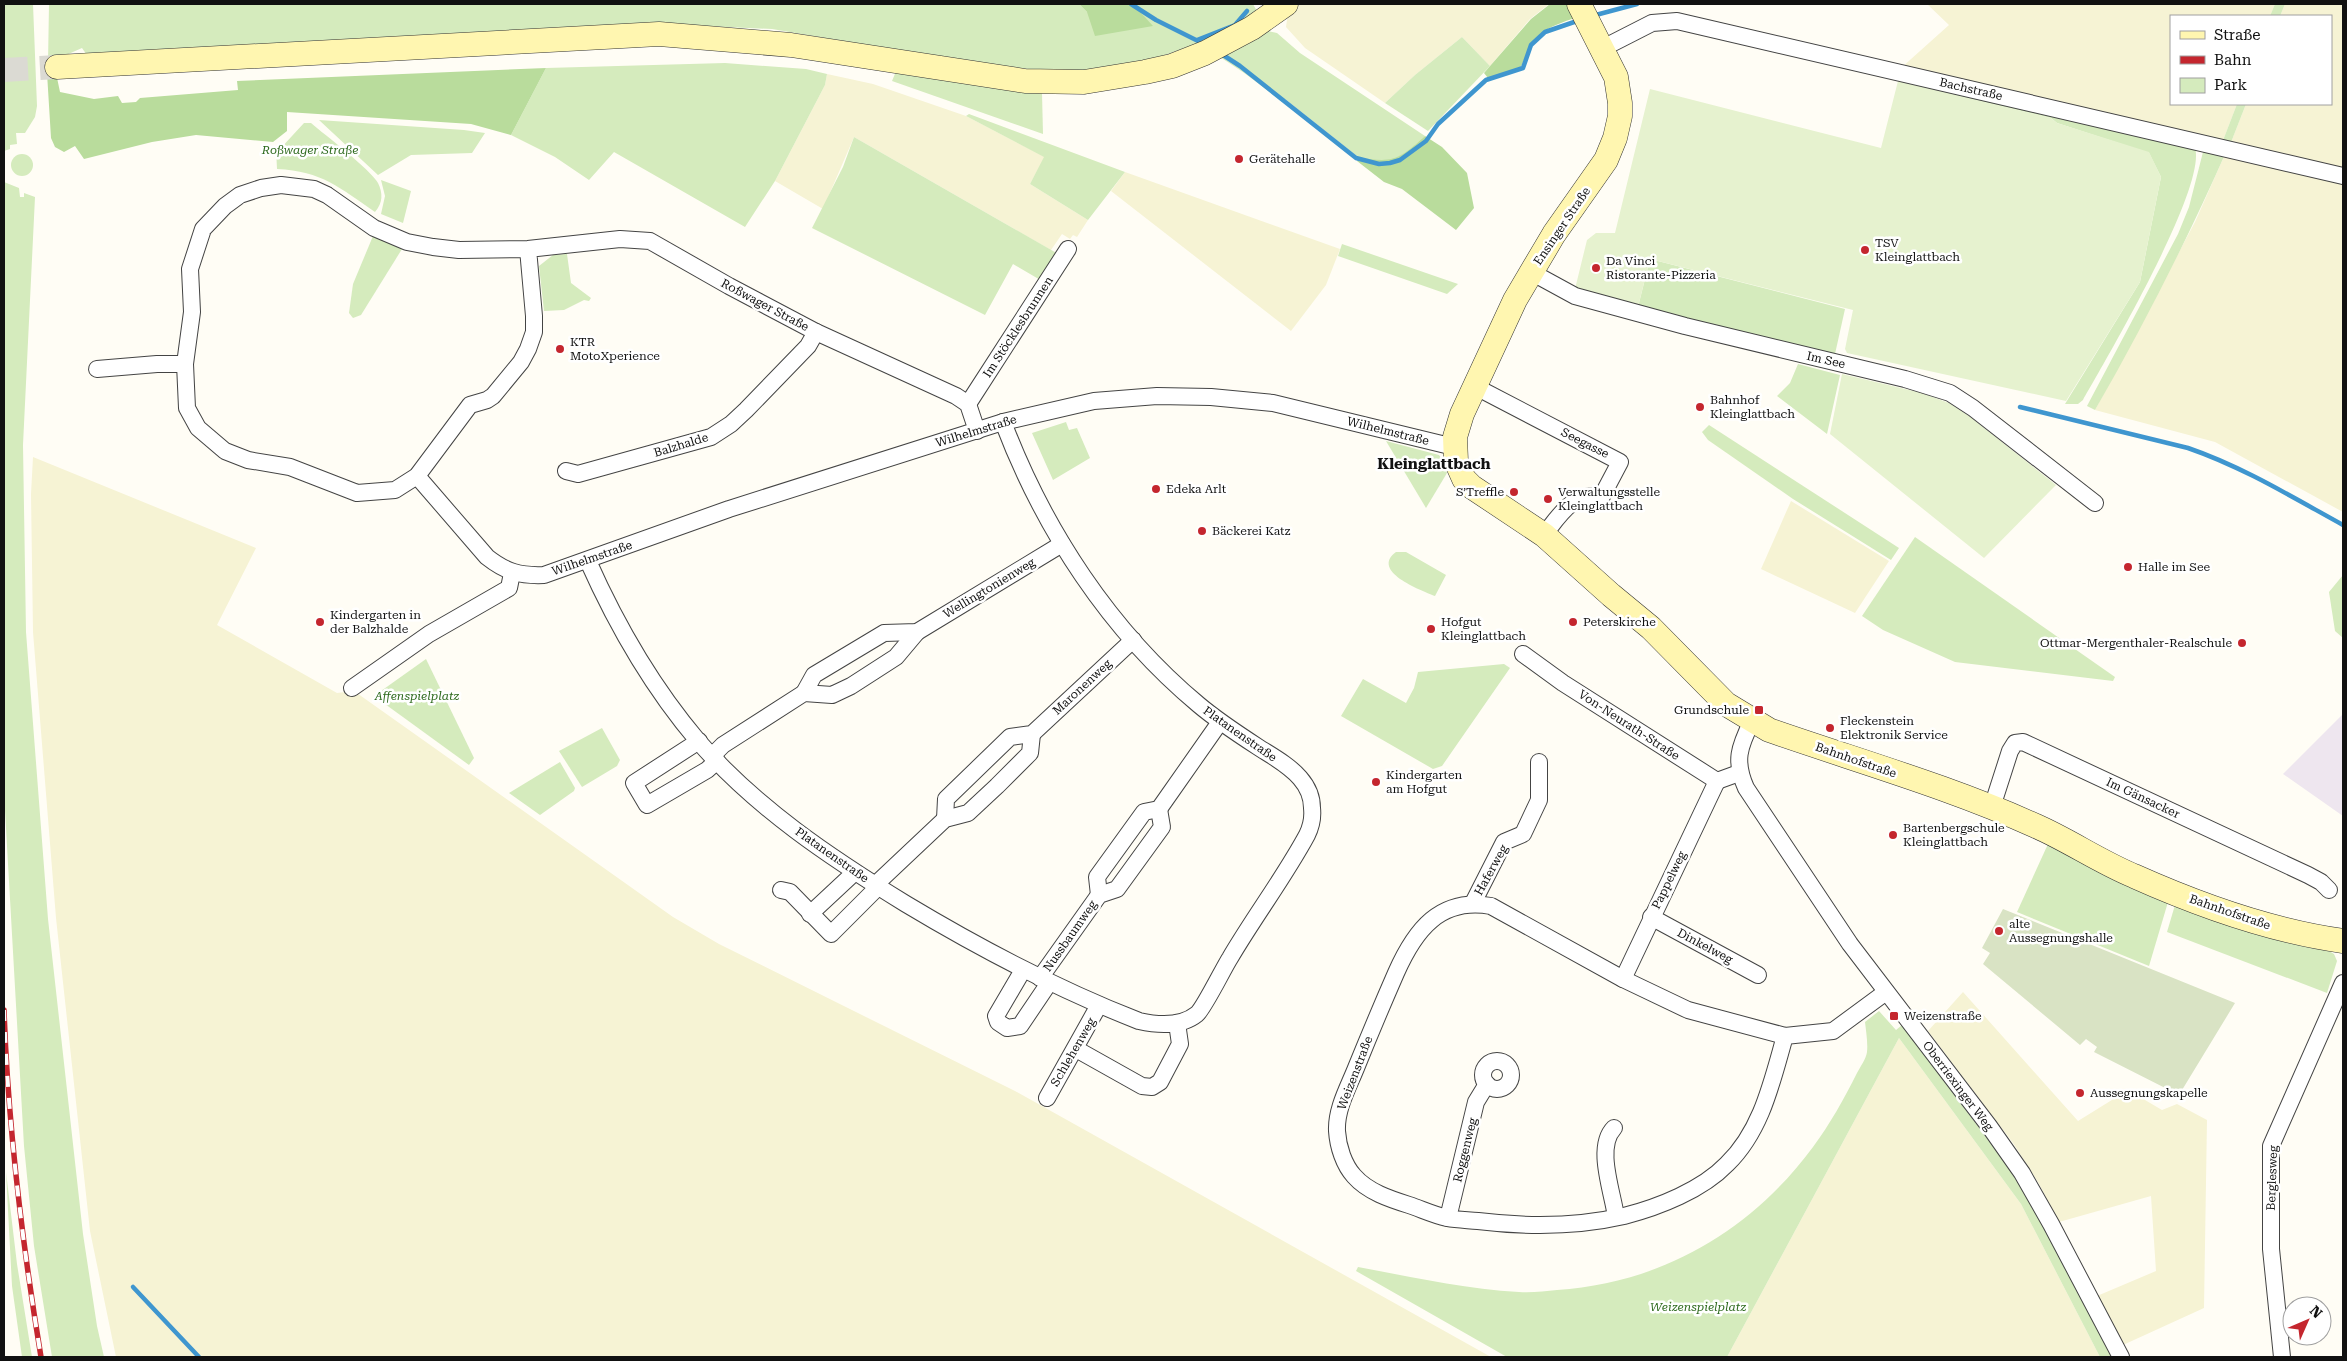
<svg xmlns="http://www.w3.org/2000/svg" width="2347" height="1361" font-family="'Roboto Serif',serif">
  <style>
    .industrial { fill: #eee6ef }
    .farmland { fill: #f6f3d4 }
    .green { fill: #d5ebbd }
    .forest { fill: #b9dc9c }
    .cemetery { fill: #d9e3c4 }
    .pitch { fill: #e6f2cf }
    .lines { fill: none; stroke-linecap: round; stroke-linejoin: round }
    .stream { stroke: #3f96cf; stroke-width: 4.5 }
    .secondary-tunnel { stroke: #dbdad3; stroke-width: 24; stroke-dasharray: 24 12; stroke-linecap: butt }
    .street-casing { stroke: #444; stroke-width: 18 }
    .secondary-casing { stroke: #333; stroke-width: 25 }
    .street { stroke: #fff; stroke-width: 16 }
    .secondary { stroke: #fff6b0; stroke-width: 24 }
    .rail-casing { stroke: #c4262e; stroke-width: 5.5 }
    .rail { stroke: #fff; stroke-width: 4; stroke-dasharray: 11; stroke-linecap: butt }
    .poi-dot { fill: #c4262e; stroke: #fff; stroke-width: 2 }
    .labels { text-anchor: middle; dominant-baseline: central; stroke-width: 5; stroke-linejoin: round; paint-order: stroke }
    .street-label { font-size: 12px; fill: #111; stroke: #fff }
    .park-label { font-size: 12px; font-style: italic; fill: #2f6b1f; stroke: #fff }
    .poi-label { font-size: 12px; fill: #111; stroke: #fff; text-anchor: start }
    .quarter-label { font-size: 15px; font-weight: bold; fill: #111; stroke: #fff }
  </style>
  <rect width="100%" height="100%" fill="#fffdf5"/>
  <!-- industrial -->
  <polygon class="industrial" points="2343,714 2343,816 2283,774"/>
  <!-- farmland -->
  <g class="farmland">
    <polygon points="1300,4 1549,4 1530,19 1490,66 1462,37 1415,75 1385,103 1305,48 1286,27 1288,13"/>
    <polygon points="1927,4 2275,4 2270,16 2171,16 2171,104 2237,104 2222,143 1901,68 1949,25"/>
    <polygon points="2285,4 2343,4 2343,171 2230,145 2246,104 2331,104 2331,16 2280,16"/>
    <polygon points="827,74 873,84 966,116 1045,157 1030,184 1088,220 1077,237 1073,235 1070,239 1062,234 1051,250 854,137 823,209 775,181 825,85"/>
    <polygon points="2226,152 2343,179 2343,512 2215,442 2095,410 2195,222"/>
    <polygon points="1125,172 1340,249 1326,285 1291,331 1111,191"/>
    <polygon points="33,457 256,548 217,625 337,693 354,691 673,917 719,944 1015,1091 1491,1357 116,1357 90,1231 56,918 33,632 31,494"/>
    <polygon points="1791,501 1889,561 1855,613 1761,569"/>
    <polygon points="1963,992 2078,1121 2128,1090 2162,1110 2177,1104 2207,1120 2204,1308 2123,1345 2097,1296 2156,1271 2151,1196 2059,1222 2038,1182 2013,1143 1928,1031"/>
    <polygon points="1899,1038 2021,1204 2100,1357 1727,1357"/>
  </g>
  <!-- green -->
  <g class="green">
    <polygon points="4,4 33,4 37,106 35,117 25,133 16,133 17,144 10,145 10,149 4,151"/>
    <path d="M49,4H1079L1087,12L1152,26L1133,4H1253L1268,31L1277,33L1300,53L1425,136L1407,152L1391,161H1378L1358,157L1285,99L1282,102C1255,80 1228,60 1196,44L1145,62L1094,71H1054L990,66L772,29L662,24L89,58L82,48L48,63Z"/>
    <polygon points="2275,4 2285,4 2280,16 2270,16"/>
    <polygon points="1462,37 1490,66 1428,131 1385,103 1415,75"/>
    <polygon points="725,63 806,69 827,74 825,85 775,181 745,227 614,152 589,180 555,157 511,135 546,68"/>
    <polygon points="897,69 1042,93 1043,134 892,81"/>
    <path d="M1920,81L2194,145C2212,180 2105,361 2083,400L2078,404H2065L2140,282L2161,177L2149,153L2057,123L2051,118L1917,86Z"/>
    <polygon points="2237,104 2246,104 2230,145 2222,143"/>
    <polygon points="969,114 1125,172 1088,220 1030,184 1044,157 966,116"/>
    <polygon points="319,120 464,130 485,133 472,153 411,155 378,175"/>
    <path d="M304,123H311C325,135 371,170 378,183C383,193 383,203 375,212C340,188 322,171 277,169L276,149H280Z"/>
    <polygon points="854,137 1060,255 1042,281 1013,264 985,315 812,228 843,167"/>
    <path d="M2206,149L2226,152C2187,240 2143,327 2095,410L2087,406L2178,234L2189,207L2203,152Z"/>
    <circle cx="22" cy="165" r="11"/>
    <polygon points="381,180 411,191 403,223 381,214 385,196"/>
    <polygon points="4,182 19,188 20,197 24,197 24,193 35,197 23,445 26,632 48,919 83,1234 97,1326 104,1357 52,1357 34,1246 24,1146 4,793"/>
    <polygon points="373,236 402,249 361,315 353,318 349,313 353,284"/>
    <polygon points="1342,244 1458,284 1447,294 1338,256"/>
    <polygon points="567,254 571,283 591,298 589,301 584,300 564,310 544,311 539,266 553,255"/>
    <polygon points="1650,259 1845,309 1835,354 1638,307"/>
    <polygon points="1798,364 1840,375 1827,434 1777,396 1790,383"/>
    <polygon points="1066,422 1069,430 1077,428 1090,458 1053,480 1032,433"/>
    <polygon points="1709,425 1899,548 1891,560 1793,499 1708,440 1702,432"/>
    <polygon points="1386,441 1439,455 1445,464 1447,473 1426,508"/>
    <polygon points="1915,537 2115,677 2113,681 1955,662 1883,630 1862,616"/>
    <path d="M1396,552H1406L1446,575L1435,596C1420,590 1370,571 1396,552Z"/>
    <polygon points="2343,575 2343,638 2335,631 2329,592"/>
    <polygon points="426,659 474,758 469,765 374,696"/>
    <polygon points="1504,664 1510,668 1442,766 1433,769 1341,716 1363,679 1406,703 1414,688 1418,672"/>
    <polygon points="602,728 620,760 617,766 582,787 559,751"/>
    <polygon points="560,762 575,788 574,791 540,815 509,793"/>
    <polygon points="2048,844 2168,902 2149,966 2017,912"/>
    <polygon points="2175,905 2326,949 2334,954 2337,961 2327,993 2167,932"/>
    <path d="M1879,1011L1896,1030L1902,1025L2016,1177L2045,1227L2113,1357H2100L2021,1204L1899,1038L1727,1357H1507L1356,1271L1358,1267C1412,1277 1465,1289 1519,1292C1532,1293 1545,1291 1557,1290C1662,1283 1751,1231 1813,1147C1830,1124 1844,1099 1857,1073C1860,1067 1866,1059 1867,1052C1868,1043 1866,1031 1865,1022Z"/>
    <polygon points="6,1172 17,1264 32,1357 22,1357 12,1286"/>
  </g>
  <!-- forest -->
  <g class="forest">
    <polygon points="1079,4 1133,4 1153,26 1095,36 1087,12"/>
    <path d="M1550,4H1570L1578,17C1542,29 1535,32 1521,67L1488,78L1484,73L1531,19Z"/>
    <polygon points="546,68 511,135 471,124 287,112 287,131 273,142 196,135 152,142 84,159 75,146 64,152 55,147 51,138 47,73 56,73 60,92 94,99 118,96 122,103 136,102 140,98 238,90 237,81"/>
    <path d="M1425,136L1442,147L1467,173L1474,208L1456,230L1402,189L1384,182L1357,161L1358,157C1394,164 1399,159 1425,136Z"/>
  </g>
  <!-- cemetery -->
  <polygon class="cemetery" points="2003,909 2235,1003 2179,1095 2094,1052 2097,1047 2086,1039 2080,1045 1983,964 1990,953 1982,948"/>
  <!-- pitch -->
  <g class="pitch">
    <polygon points="1898,81 2051,118 2057,123 2149,152 2161,177 2140,282 2066,401 1847,353 1845,349 1853,310 1650,259 1638,307 1575,289 1587,240 1596,233 1615,233 1650,89 1881,148"/>
    <polygon points="1842,374 1922,393 1949,403 1969,416 2056,485 1984,558 1830,434"/>
  </g>
  <g class="lines">
    <!-- stream -->
    <g class="stream">
      <polyline points="1131,4 1156,20 1204,44"/>
      <polyline points="1592,16 1637,4"/>
      <polyline points="1197,40 1235,25 1247,11"/>
      <polyline points="1220,53 1240,66 1356,158 1379,164 1390,163 1400,160 1426,141 1438,124 1486,80 1523,68 1531,45 1545,32 1580,20"/>
      <path d="M2020,407L2188,448C2243,467 2292,497 2343,525"/>
      <polyline points="133,1287 199,1357"/>
    </g>
    <!-- secondary-tunnel -->
    <polyline class="secondary-tunnel" points="4,70 57,67"/>
    <!-- street casing -->
    <g class="street-casing">
      <g id="street">
        <polyline points="1603,48 1652,23 1677,21 2343,176"/>
        <polyline points="528,249 534,316 534,332 528,349 521,362 493,396 487,400 470,405 417,476 395,490 357,493 290,467 248,460 225,451 198,428 187,408 185,364 192,312 190,269 203,229 225,206 240,195 261,188 281,185 314,189 327,195 374,228 407,242 433,247 459,250 528,249 620,239 650,241 729,286 816,332 956,396 968,404 977,431"/>
        <polyline points="1531,272 1575,296 1685,326 1905,379 1950,393 1973,408 2095,503"/>
        <polyline points="97,369 157,364 185,364"/>
        <path d="M1474,386L1620,462L1601,498C1574,490 1559,516 1544,535"/>
        <polyline points="968,404 1068,249"/>
        <polyline points="566,471 578,474 711,437 731,424 746,410 808,346 816,332"/>
        <path d="M417,476L487,557C506,572 520,576 544,575L729,509L1003,422L1094,401L1157,396L1211,397L1273,403L1454,447"/>
        <path d="M588,561C616,624 653,688 698,741C756,808 831,858 906,904C981,949 1057,989 1139,1021C1157,1025 1181,1027 1197,1014C1204,1008 1223,969 1230,958C1254,917 1285,876 1307,835C1311,827 1313,817 1312,808C1312,797 1307,786 1300,778C1289,765 1272,756 1258,747C1238,734 1218,721 1199,705C1110,631 1044,530 1003,422"/>
        <polyline points="1523,654 1563,683 1717,781 1739,773"/>
        <polyline points="352,688 429,634 509,588 512,573"/>
        <polyline points="804,693 814,675 884,633 917,632 1062,544"/>
        <path d="M1752,721C1739,747 1734,761 1746,788L1850,944L1989,1126L2022,1173L2051,1224L2121,1357"/>
        <polyline points="699,741 634,783 647,805 707,770 717,761"/>
        <polyline points="712,756 723,745 804,693 832,695 851,686 896,657 917,632"/>
        <polyline points="1992,807 2010,751 2015,743 2023,742 2308,875 2321,882 2329,890"/>
        <polyline points="945,819 946,799 1010,737 1032,734 1133,640"/>
        <polyline points="875,885 945,819 968,813 997,786 1030,753 1032,734"/>
        <polyline points="781,890 790,892 831,934 878,887"/>
        <polyline points="1099,895 1097,877 1144,812 1159,809 1220,722"/>
        <polyline points="1473,903 1504,842 1523,834 1539,800 1539,762"/>
        <polyline points="810,914 854,873"/>
        <polyline points="1651,917 1758,975"/>
        <polyline points="1023,970 996,1016 998,1022 1007,1028 1020,1026 1049,983"/>
        <polyline points="1040,978 1099,895 1117,889 1162,827 1159,809"/>
        <polyline points="1623,979 1717,781"/>
        <path d="M1785,1036L1688,1010L1623,979L1491,906C1440,897 1415,930 1396,973C1382,1005 1369,1036 1356,1068C1348,1088 1336,1109 1337,1131C1338,1147 1344,1165 1354,1176C1368,1192 1390,1199 1409,1205C1421,1209 1434,1215 1447,1218C1457,1220 1468,1220 1478,1221C1527,1227 1576,1227 1624,1216C1659,1207 1702,1190 1727,1164C1762,1130 1772,1081 1785,1036L1833,1031L1886,992"/>
        <polyline points="1076,1049 1142,1086 1152,1087 1160,1082 1180,1044 1177,1023"/>
        <circle cx="1497" cy="1075" r="14"/>
        <polyline points="1047,1098 1099,1005"/>
        <path d="M1614,1128C1595,1147 1613,1193 1616,1217"/>
        <polyline points="1448,1218 1476,1102 1487,1084"/>
        <polyline points="2282,1357 2271,1249 2271,1146 2343,983"/>
      </g>
    </g>
    <!-- secondary casing -->
    <g class="secondary-casing">
      <g id="secondary">
        <path d="M1579,4L1616,77L1620,103V116L1615,138L1606,160L1554,234L1515,300L1462,414L1455,437L1456,461L1464,479L1472,487L1544,535L1611,595L1651,628L1726,704L1769,730C1858,761 1950,787 2036,826C2070,841 2100,862 2134,876C2201,906 2271,931 2343,941"/>
        <polyline points="57,67 659,34 791,45 1025,81 1084,82 1145,72 1172,66 1205,53 1252,28 1286,4"/>
      </g>
    </g>
    <!-- street -->
    <use href="#street" class="street"/>
    <!-- secondary -->
    <use href="#secondary" class="secondary"/>
    <!-- rail casing -->
    <g class="rail-casing">
      <path id="rail" d="M4,1010C8,1126 22,1242 41,1357"/>
    </g>
    <!-- rail -->
    <use href="#rail" class="rail"/>
  </g>
  <!-- markers -->
  <g class="poi-dot">
    <circle cx="1239" cy="159" r="5"/>
    <circle cx="1865" cy="250" r="5"/>
    <circle cx="1596" cy="268" r="5"/>
    <circle cx="560" cy="349" r="5"/>
    <circle cx="1700" cy="407" r="5"/>
    <circle cx="1156" cy="489" r="5"/>
    <circle cx="1514" cy="492" r="5"/>
    <circle cx="1548" cy="499" r="5"/>
    <circle cx="1202" cy="531" r="5"/>
    <circle cx="2128" cy="567" r="5"/>
    <circle cx="320" cy="622" r="5"/>
    <circle cx="1573" cy="622" r="5"/>
    <circle cx="1431" cy="629" r="5"/>
    <circle cx="2242" cy="643" r="5"/>
    <rect x="1754" y="705" width="10" height="10" rx="2.5"/>
    <circle cx="1830" cy="728" r="5"/>
    <circle cx="1376" cy="782" r="5"/>
    <circle cx="1893" cy="835" r="5"/>
    <circle cx="1999" cy="931" r="5"/>
    <rect x="1889" y="1011" width="10" height="10" rx="2.5"/>
    <circle cx="2080" cy="1093" r="5"/>
  </g>
  <g class="labels">
    <!-- street labels -->
    <g class="street-label">
      <text transform="translate(1971 89) rotate(13)">Bachstraße</text>
      <text transform="translate(1562 226) rotate(-56)">Ensinger Straße</text>
      <text transform="translate(765 305) rotate(28)">Roßwager Straße</text>
      <text transform="translate(1018 327) rotate(-57)">Im Stöcklesbrunnen</text>
      <text transform="translate(1826 360) rotate(13)">Im See</text>
      <text transform="translate(976 431) rotate(-17)">Wilhelmstraße</text>
      <text transform="translate(1388 431) rotate(14)">Wilhelmstraße</text>
      <text transform="translate(1585 443) rotate(27)">Seegasse</text>
      <text transform="translate(681 445) rotate(-17)">Balzhalde</text>
      <text transform="translate(592 558) rotate(-19)">Wilhelmstraße</text>
      <text transform="translate(989 588) rotate(-31)">Wellingtonienweg</text>
      <text transform="translate(1082 687) rotate(-43)">Maronenweg</text>
      <text transform="translate(1629 725) rotate(33)">Von-Neurath-Straße</text>
      <text transform="translate(1240 734) rotate(35)">Platanenstraße</text>
      <text transform="translate(1856 760) rotate(19)">Bahnhofstraße</text>
      <text transform="translate(2143 798) rotate(25)">Im Gänsacker</text>
      <text transform="translate(832 855) rotate(35)">Platanenstraße</text>
      <text transform="translate(1491 870) rotate(-61)">Haferweg</text>
      <text transform="translate(1669 880) rotate(-64)">Pappelweg</text>
      <text transform="translate(2230 912) rotate(19)">Bahnhofstraße</text>
      <text transform="translate(1070 936) rotate(-55)">Nussbaumweg</text>
      <text transform="translate(1705 946) rotate(28)">Dinkelweg</text>
      <text transform="translate(1073 1052) rotate(-60)">Schlehenweg</text>
      <text transform="translate(1355 1073) rotate(-69)">Weizenstraße</text>
      <text transform="translate(1958 1086) rotate(53)">Oberriexinger Weg</text>
      <text transform="translate(1465 1150) rotate(-76)">Roggenweg</text>
      <text transform="translate(2272 1178) rotate(-88)">Berglesweg</text>
    </g>
    <!-- park labels -->
    <g class="park-label">
      <text x="310" y="150">Roßwager Straße</text>
      <text x="417" y="696">Affenspielplatz</text>
      <text x="1698" y="1307">Weizenspielplatz</text>
    </g>
    <!-- poi labels -->
    <g class="poi-label">
      <text x="1249" y="159">Gerätehalle</text>
      <text x="1875" y="243">TSV<tspan x="1875" dy="14">Kleinglattbach</tspan></text>
      <text x="1606" y="261">Da Vinci<tspan x="1606" dy="14">Ristorante-Pizzeria</tspan></text>
      <text x="570" y="342">KTR<tspan x="570" dy="14">MotoXperience</tspan></text>
      <text x="1710" y="400">Bahnhof<tspan x="1710" dy="14">Kleinglattbach</tspan></text>
      <text x="1166" y="489">Edeka Arlt</text>
      <text x="1504" y="492" text-anchor="end">S’Treffle</text>
      <text x="1558" y="492">Verwaltungsstelle<tspan x="1558" dy="14">Kleinglattbach</tspan></text>
      <text x="1212" y="531">Bäckerei Katz</text>
      <text x="2138" y="567">Halle im See</text>
      <text x="330" y="615">Kindergarten in<tspan x="330" dy="14">der Balzhalde</tspan></text>
      <text x="1441" y="622">Hofgut<tspan x="1441" dy="14">Kleinglattbach</tspan></text>
      <text x="1583" y="622">Peterskirche</text>
      <text x="2232" y="643" text-anchor="end">Ottmar-Mergenthaler-Realschule</text>
      <text x="1749" y="710" text-anchor="end">Grundschule</text>
      <text x="1840" y="721">Fleckenstein<tspan x="1840" dy="14">Elektronik Service</tspan></text>
      <text x="1386" y="775">Kindergarten<tspan x="1386" dy="14">am Hofgut</tspan></text>
      <text x="1903" y="828">Bartenbergschule<tspan x="1903" dy="14">Kleinglattbach</tspan></text>
      <text x="2009" y="924">alte<tspan x="2009" dy="14">Aussegnungshalle</tspan></text>
      <text x="1904" y="1016">Weizenstraße</text>
      <text x="2090" y="1093">Aussegnungskapelle</text>
    </g>
    <!-- quarter labels -->
    <g class="quarter-label">
      <text x="1434" y="464">Kleinglattbach</text>
    </g>
  </g>
  <!-- border -->
  <rect width="2347" height="1361" fill="none" stroke="#111111" stroke-width="10"/>
  <!-- legend -->
  <rect x="2170" y="15" width="162" height="90" fill="#ffffff" stroke="#a0a0a0"/>
  <rect x="2180" y="31" width="25" height="8" fill="#fff6b0" stroke="#a0a0a0"/>
  <text x="2214" y="40" font-size="15" fill="#111111">Straße</text>
  <rect x="2180" y="56" width="25" height="8" fill="#c4262e" stroke="#a0a0a0"/>
  <text x="2214" y="65" font-size="15" fill="#111111">Bahn</text>
  <rect x="2180" y="78" width="25" height="15" fill="#d5ebbd" stroke="#a0a0a0"/>
  <text x="2214" y="90" font-size="15" fill="#111111">Park</text>
  <!-- north arrow -->
  <g transform="translate(2307 1321) rotate(45)"><circle r="24" fill="#ffffff" stroke="#a0a0a0"/>
  <path d="M0-4L9 19L0 12L-9 19Z" fill="#c4262e"/>
  <text y="-8" font-size="14" font-weight="bold" text-anchor="middle" fill="#111111">N</text>
  </g>
</svg>
